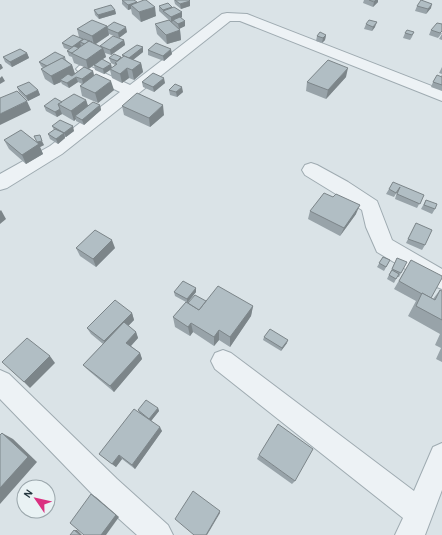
<svg xmlns="http://www.w3.org/2000/svg" width="442" height="535" font-family="'Alegreya Sans',sans-serif">
  <style>
    .lines { fill: none; stroke-linecap: round; stroke-linejoin: round }
    .minor-casing { stroke: #9fabb1; stroke-width: 2 }
    .minor { fill: #edf2f5; fill-rule: evenodd }
    .wall { fill: #98a3a9 }
    .shaded-wall { fill: #7c8589 }
    .building { fill: #b1bec4; stroke: #7c8589 }
  </style>
  <rect width="100%" height="100%" fill="#dae3e7"/>
  <g class="lines">
    <!-- minor casing -->
    <g class="minor-casing">
      <g id="minor">
        <polygon points="227,13 247,14 442,90 442,101 240,21 230,21 62,154 7,188 0,190 0,174 50,146 120,92 79,72 76,69 79,66 84,64 89,66 130,85 222,14"/>
        <polygon points="311,163 317,165 348,182 377,201 392,240 442,269 442,289 434,286 377,252 366,227 362,210 305,175 302,170 305,165"/>
        <polygon points="223,350 231,353 414,491 433,447 442,443 442,490 425,535 395,535 403,518 215,369 211,361 215,353"/>
        <polygon points="0,370 9,374 117,479 168,525 173,535 137,535 97,499 0,399"/>
      </g>
    </g>
    <!-- minor -->
    <use href="#minor" class="minor"/>
  </g>
  <!-- wall -->
  <g class="wall">
    <polygon points="122,0 134,0 156,16 141,22 132,14 131,9 128,10 122,4"/>
    <polygon points="174,0 189,0 190,6 181,9 175,4"/>
    <polygon points="364,0 378,0 378,2 373,7 363,3"/>
    <polygon points="159,6 172,8 182,12 182,17 181,18 185,26 179,29 180,30 181,40 167,44 157,34 155,24 169,20 159,11"/>
    <polygon points="417,6 431,8 426,14 415,11"/>
    <polygon points="94,10 115,10 116,14 99,19 95,15"/>
    <polygon points="366,24 375,27 372,31 364,29"/>
    <polygon points="107,27 127,32 119,38 109,34 109,35 96,44 100,46 124,40 125,45 111,55 105,53 106,57 102,59 112,68 115,65 111,63 109,58 122,57 123,57 122,55 143,47 143,52 133,60 141,63 143,72 134,80 129,78 122,83 112,78 110,70 104,74 95,70 94,65 89,69 93,71 94,75 114,90 98,103 82,96 80,86 82,84 78,82 69,88 62,84 61,82 54,85 45,79 41,69 43,68 41,66 39,62 65,57 66,60 72,65 75,74 84,67 74,63 72,57 69,56 67,51 69,50 64,48 62,43 79,37 77,29"/>
    <polygon points="431,30 442,33 438,38 429,35"/>
    <polygon points="414,32 412,37 410,40 403,38 405,33"/>
    <polygon points="442,34 442,40 439,39"/>
    <polygon points="326,35 325,40 322,43 316,41 317,36"/>
    <polygon points="148,50 172,54 164,61 148,55"/>
    <polygon points="27,53 29,58 12,67 5,62 3,57"/>
    <polygon points="442,67 442,91 431,87 433,82 441,77 442,74 439,73"/>
    <polygon points="346,77 326,99 306,91 307,82"/>
    <polygon points="142,82 165,83 154,92 143,87"/>
    <polygon points="17,87 38,90 40,95 28,101 19,92"/>
    <polygon points="169,90 183,92 177,97 170,95"/>
    <polygon points="86,100 88,106 100,105 101,110 84,125 76,121 76,119 74,121 62,114 57,117 46,111 44,106 62,102"/>
    <polygon points="122,106 164,115 150,127 124,115"/>
    <polygon points="52,126 74,131 66,137 65,137 65,138 58,144 50,139 48,134 54,130"/>
    <polygon points="4,140 37,143 44,145 40,147 43,154 26,164 9,149"/>
    <polygon points="389,189 424,195 417,208 395,199 397,192 394,197 386,194"/>
    <polygon points="426,200 435,209 432,214 421,209"/>
    <polygon points="310,211 356,214 340,236 308,219"/>
    <polygon points="416,223 425,245 422,250 406,243"/>
    <polygon points="76,248 115,248 96,267 80,256"/>
    <polygon points="383,257 390,260 384,271 377,267"/>
    <polygon points="397,258 401,273 399,277 397,277 394,283 387,279"/>
    <polygon points="411,260 431,298 433,299 440,290 442,291 442,362 436,359 441,348 435,345 440,334 408,316 416,301 394,289"/>
    <polygon points="196,288 196,292 188,303 206,301 253,306 251,316 230,347 219,340 214,346 193,332 190,336 175,327 173,317 186,302 175,296 174,292"/>
    <polygon points="132,313 134,320 128,326 136,332 138,338 131,346 140,353 142,359 114,392 88,370 83,365 103,344 91,334 87,328"/>
    <polygon points="264,337 287,343 281,351 263,340"/>
    <polygon points="158,408 159,411 151,421 162,431 135,469 122,459 116,467 99,454 139,412 138,410"/>
    <polygon points="259,455 295,481 292,484 257,459"/>
  </g>
  <!-- shaded-wall -->
  <g class="shaded-wall">
    <polygon points="376,0 378,0 378,2 373,7 374,2"/>
    <polygon points="190,1 190,6 181,9 180,4"/>
    <polygon points="137,2 131,5 131,9 128,10 128,5"/>
    <polygon points="432,4 431,8 426,14 428,9"/>
    <polygon points="155,7 156,16 141,22 139,12"/>
    <polygon points="172,7 173,11 163,11 163,15 163,10"/>
    <polygon points="115,10 116,14 99,19 98,15"/>
    <polygon points="182,12 182,17 171,22 171,17"/>
    <polygon points="185,21 185,26 179,29 178,24"/>
    <polygon points="377,22 375,27 372,31 373,27"/>
    <polygon points="107,26 109,35 94,45 92,36"/>
    <polygon points="126,27 127,32 119,38 118,33"/>
    <polygon points="180,30 181,40 167,44 166,35"/>
    <polygon points="326,35 325,40 322,43 323,38"/>
    <polygon points="83,39 84,44 80,42 81,46 74,52 72,47"/>
    <polygon points="124,40 125,45 111,55 110,50"/>
    <polygon points="143,47 143,52 129,63 128,58"/>
    <polygon points="103,48 106,57 88,69 86,60"/>
    <polygon points="171,49 172,54 164,61 163,56"/>
    <polygon points="27,53 29,58 12,67 10,62"/>
    <polygon points="141,63 143,72 134,80 132,70"/>
    <polygon points="0,64 1,64 3,68 0,70"/>
    <polygon points="111,64 112,68 110,69 110,70 104,74 103,69"/>
    <polygon points="72,65 75,74 62,81 60,80 61,82 54,85 51,76"/>
    <polygon points="127,68 129,78 122,83 120,74"/>
    <polygon points="348,68 346,77 326,99 328,90"/>
    <polygon points="93,71 94,76 83,84 82,79"/>
    <polygon points="2,76 5,81 0,84 0,78"/>
    <polygon points="76,77 78,82 69,88 67,83"/>
    <polygon points="164,78 165,83 154,92 153,87"/>
    <polygon points="111,81 114,90 98,103 95,93"/>
    <polygon points="182,87 183,92 177,97 176,92"/>
    <polygon points="38,90 40,95 28,101 26,96"/>
    <polygon points="86,100 89,109 75,116 76,119 74,121 71,111"/>
    <polygon points="27,101 31,110 0,125 0,114"/>
    <polygon points="100,105 101,110 84,125 82,120"/>
    <polygon points="163,105 164,115 150,127 149,118"/>
    <polygon points="60,109 62,114 57,117 55,112"/>
    <polygon points="73,126 74,131 66,137 64,133"/>
    <polygon points="64,133 65,138 58,144 56,139"/>
    <polygon points="42,141 44,145 40,147 43,154 26,164 22,155 37,142"/>
    <polygon points="360,205 356,214 340,236 344,228"/>
    <polygon points="1,210 6,219 0,224 0,211"/>
    <polygon points="112,240 115,248 96,267 93,259"/>
    <polygon points="196,288 196,292 187,303 187,299"/>
    <polygon points="253,306 251,316 230,347 230,337"/>
    <polygon points="132,313 134,320 107,348 104,341"/>
    <polygon points="191,323 193,332 190,336 188,327"/>
    <polygon points="219,330 219,340 214,346 214,337"/>
    <polygon points="136,332 138,338 128,349 126,343"/>
    <polygon points="288,340 287,343 281,351 282,348"/>
    <polygon points="140,353 142,359 114,392 110,386"/>
    <polygon points="50,356 55,363 30,388 24,382"/>
    <polygon points="158,408 159,411 151,421 149,419"/>
    <polygon points="160,427 162,431 135,469 132,465"/>
    <polygon points="2,433 13,439 37,462 0,504 0,488"/>
    <polygon points="119,455 122,459 116,467 112,464"/>
    <polygon points="91,494 96,497 119,517 106,535 101,535"/>
    <polygon points="220,511 220,513 207,535 206,535"/>
    <polygon points="74,530 77,530 82,535 80,535"/>
  </g>
  <!-- building -->
  <g class="building">
    <polygon points="122,0 134,0 137,2 128,5"/>
    <polygon points="144,0 146,0 155,7 139,12 131,5"/>
    <polygon points="175,0 189,0 190,1 180,4"/>
    <polygon points="369,0 376,0 374,2"/>
    <polygon points="421,0 432,4 428,9 417,6"/>
    <polygon points="168,3 172,7 163,10 159,6"/>
    <polygon points="111,5 115,10 98,15 94,10"/>
    <polygon points="174,7 182,12 171,17 163,11"/>
    <polygon points="180,17 185,21 178,24 173,20"/>
    <polygon points="92,20 107,26 92,36 77,29"/>
    <polygon points="169,20 180,30 166,35 155,24"/>
    <polygon points="369,20 377,22 373,27 366,24"/>
    <polygon points="114,22 126,27 118,33 108,29 107,27"/>
    <polygon points="437,23 442,24 442,31 440,33 431,30"/>
    <polygon points="407,30 414,32 412,35 405,33"/>
    <polygon points="320,32 326,35 323,38 317,36"/>
    <polygon points="73,35 83,39 72,47 62,43"/>
    <polygon points="113,36 124,40 110,50 100,46"/>
    <polygon points="84,39 92,42 89,41 85,44 80,42"/>
    <polygon points="89,41 103,48 86,60 71,53"/>
    <polygon points="156,43 171,49 163,56 148,50"/>
    <polygon points="137,45 143,47 129,58 122,55"/>
    <polygon points="74,46 79,48 72,53 67,51"/>
    <polygon points="20,49 27,53 10,62 3,57"/>
    <polygon points="55,52 65,57 47,66 39,62"/>
    <polygon points="114,54 121,57 117,61 109,58"/>
    <polygon points="124,56 141,63 132,70 127,68 120,74 110,69 117,64 115,63"/>
    <polygon points="62,58 72,65 51,76 41,69"/>
    <polygon points="102,59 111,64 103,69 94,65"/>
    <polygon points="328,60 348,68 328,90 307,82"/>
    <polygon points="84,67 93,71 82,79 76,77 67,83 60,80 68,74 72,76"/>
    <polygon points="153,73 164,78 153,87 142,82"/>
    <polygon points="96,74 111,81 95,93 80,86"/>
    <polygon points="437,75 442,77 442,85 433,82"/>
    <polygon points="29,82 38,90 26,96 17,87"/>
    <polygon points="175,84 182,87 176,92 169,90"/>
    <polygon points="17,91 27,101 0,114 0,98"/>
    <polygon points="137,93 163,105 149,118 122,106"/>
    <polygon points="74,94 86,100 71,111 58,104"/>
    <polygon points="55,98 62,102 58,104 60,109 55,112 44,106"/>
    <polygon points="93,102 100,105 82,120 75,116"/>
    <polygon points="60,120 73,126 64,133 52,126"/>
    <polygon points="55,129 64,133 56,139 48,134"/>
    <polygon points="21,130 39,144 22,155 4,140"/>
    <polygon points="40,135 42,141 37,142 34,136"/>
    <polygon points="393,182 424,195 420,204 397,194 400,187 396,193 389,189"/>
    <polygon points="324,193 333,197 336,194 360,205 344,228 310,211"/>
    <polygon points="426,200 437,204 435,209 424,205"/>
    <polygon points="416,223 432,230 425,245 408,239"/>
    <polygon points="95,230 112,240 93,259 76,248"/>
    <polygon points="383,257 390,260 386,267 379,263"/>
    <polygon points="397,258 407,262 401,273 392,269"/>
    <polygon points="411,260 442,276 442,278 431,298 422,293 422,294 399,281"/>
    <polygon points="392,270 399,274 396,279 389,275"/>
    <polygon points="183,281 196,288 187,299 174,292"/>
    <polygon points="218,286 253,306 230,337 219,330 214,337 191,323 188,327 173,317 186,302 199,310"/>
    <polygon points="440,290 442,291 442,320 416,306 422,293 435,300"/>
    <polygon points="195,295 206,301 199,310 188,303"/>
    <polygon points="115,300 132,313 104,341 87,328"/>
    <polygon points="124,322 136,332 126,343 140,353 110,386 83,365"/>
    <polygon points="270,329 288,340 282,348 264,337"/>
    <polygon points="27,338 50,356 24,382 2,362"/>
    <polygon points="146,400 158,408 149,419 138,410"/>
    <polygon points="134,409 160,427 132,465 119,455 112,464 99,454"/>
    <polygon points="278,424 313,449 295,481 259,455"/>
    <polygon points="2,433 28,457 0,488 0,435"/>
    <polygon points="193,491 220,511 206,535 194,535 175,519"/>
    <polygon points="91,494 116,515 101,535 84,535 70,523"/>
    <polygon points="74,530 80,535 70,535"/>
  </g>
  <!-- north arrow -->
  <g transform="translate(36 499) rotate(304)"><circle r="19" fill="#e9f2f4" stroke="#9aa6ab"/>
  <path d="M0-3L7 15L0 10L-7 15Z" fill="#da3181"/>
  <text y="-6" font-size="11" font-weight="bold" text-anchor="middle" fill="#23353d">N</text>
  </g>
</svg>
